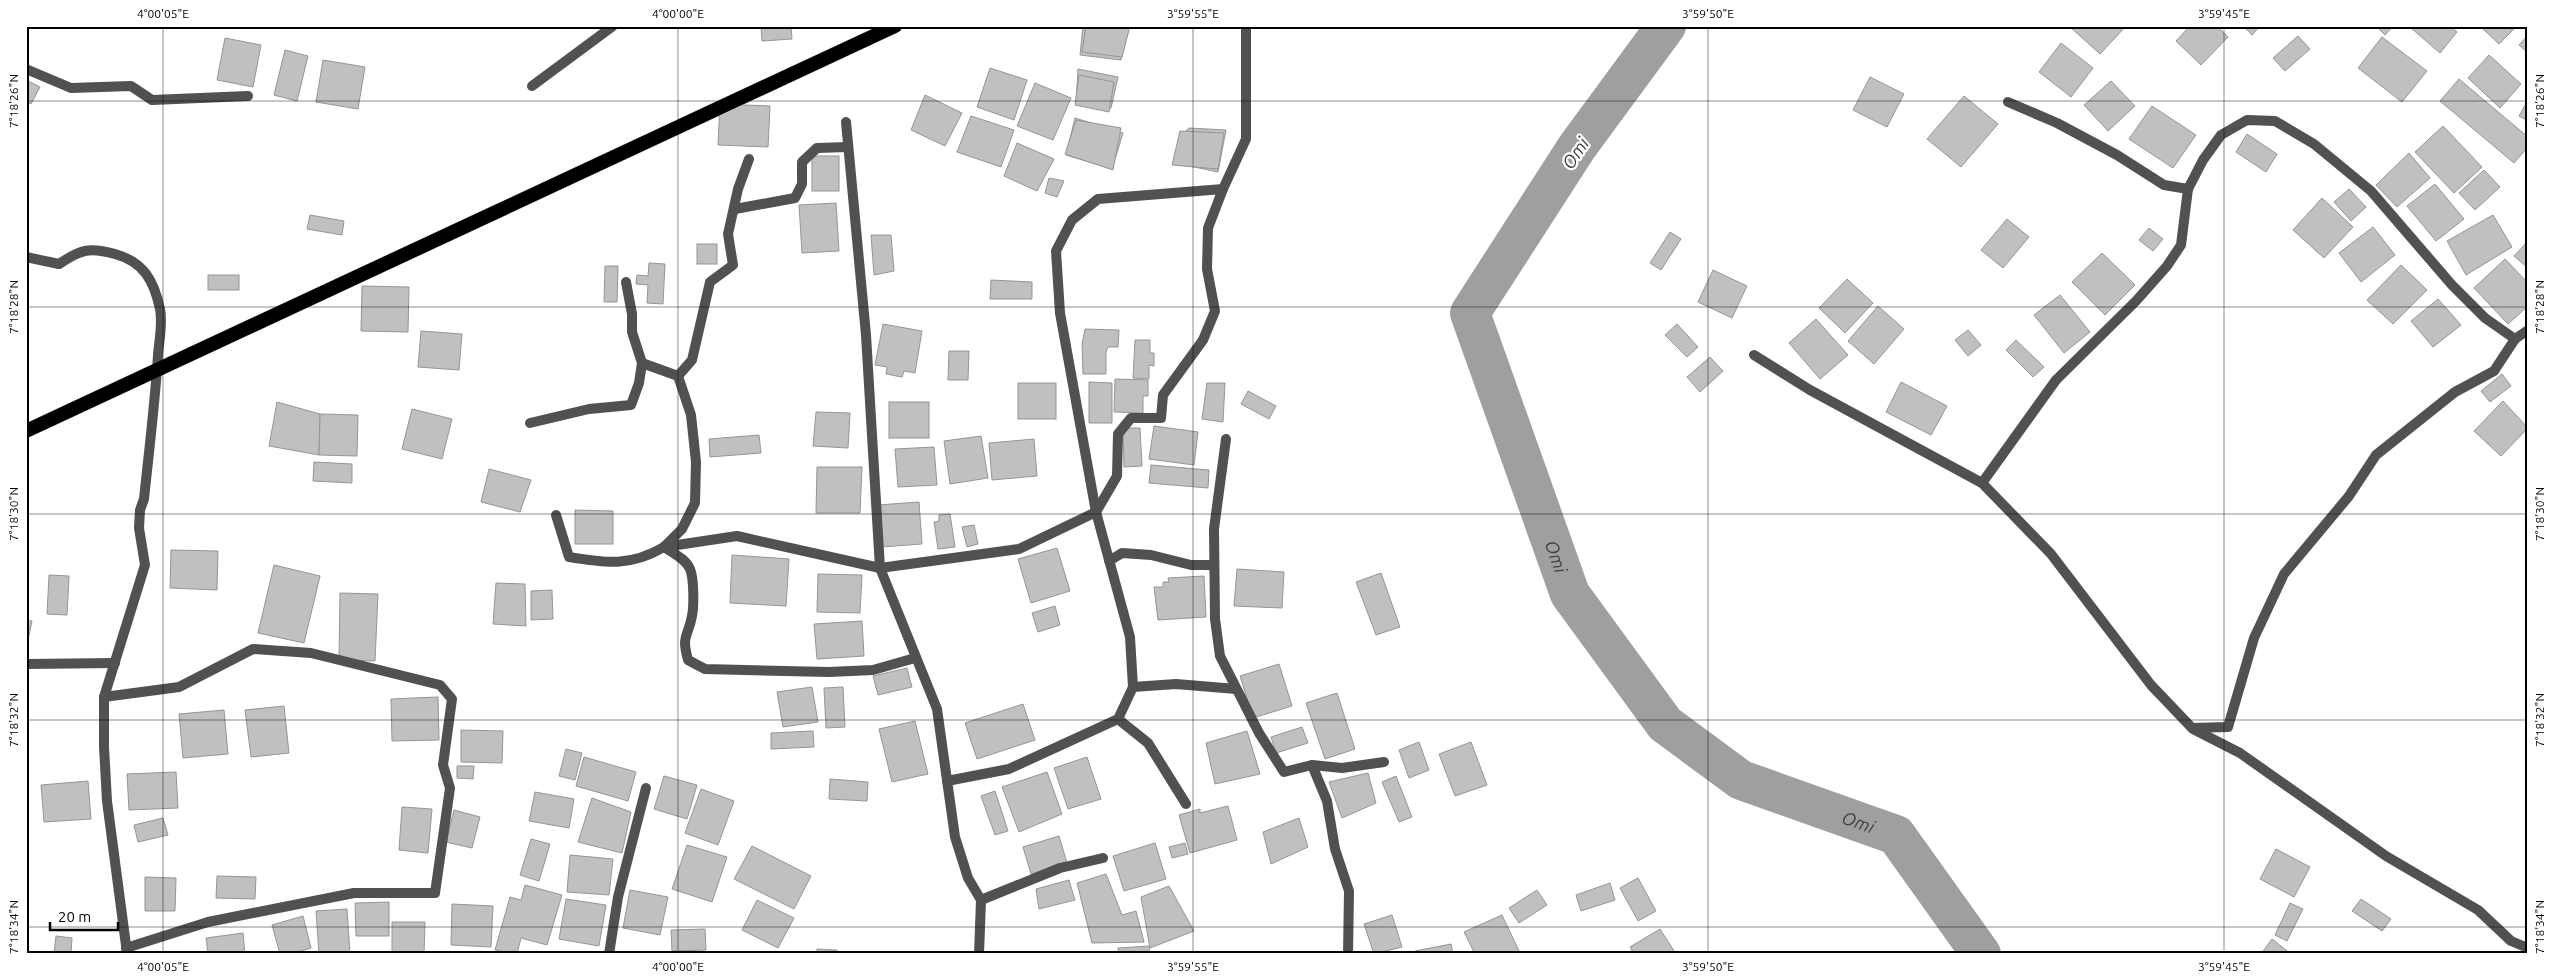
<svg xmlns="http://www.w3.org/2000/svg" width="2554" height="980" font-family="Ubuntu,sans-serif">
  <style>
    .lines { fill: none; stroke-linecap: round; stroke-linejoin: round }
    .river { stroke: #9f9f9f; stroke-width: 40 }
    .building { fill: #c0c0c0; stroke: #959595 }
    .trunk-casing { stroke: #dbdbdb; stroke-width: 15 }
    .minor { stroke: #515151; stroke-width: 10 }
    .trunk { stroke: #000; stroke-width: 14 }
    .ticks { fill: none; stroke: #000; stroke-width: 1; stroke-opacity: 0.45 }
    .labels { text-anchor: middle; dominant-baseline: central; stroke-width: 4.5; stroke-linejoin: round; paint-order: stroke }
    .water-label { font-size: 18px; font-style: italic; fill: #404040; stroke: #fff }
    .neatline { fill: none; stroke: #000; stroke-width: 2 }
    .ticks-label { font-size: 12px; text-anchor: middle; fill: #000 }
  </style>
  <rect width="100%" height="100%" fill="#fff"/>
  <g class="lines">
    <!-- river -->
    <path class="river" id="s1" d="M1666,26L1577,147L1470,313L1570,594L1665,724L1741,780L1896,835L1981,954"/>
  </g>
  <!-- building -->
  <g class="building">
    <polygon points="761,26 791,26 792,39 762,41"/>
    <polygon points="1083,26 1129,27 1121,60 1080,55"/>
    <polygon points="1086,26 1130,26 1122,57 1082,52"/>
    <polygon points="2069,26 2126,26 2100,54"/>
    <polygon points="2190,26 2217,26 2228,37 2201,65 2176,41"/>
    <polygon points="2243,26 2260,26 2252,35"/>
    <polygon points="2376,26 2393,26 2385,35"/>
    <polygon points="2412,26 2450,26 2457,32 2440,53 2411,28"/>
    <polygon points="2480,26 2517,26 2499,44"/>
    <polygon points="2528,35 2528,53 2519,45"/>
    <polygon points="2298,36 2310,49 2285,71 2273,58"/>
    <polygon points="2382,37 2427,71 2402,102 2358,68"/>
    <polygon points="225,38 261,45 253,87 217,80"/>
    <polygon points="2061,43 2093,68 2071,97 2039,72"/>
    <polygon points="285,50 308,56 297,101 274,95"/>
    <polygon points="2489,55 2521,84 2500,108 2468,78"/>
    <polygon points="323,60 365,67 358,109 316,102"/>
    <polygon points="990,68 1027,80 1014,120 977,107"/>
    <polygon points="1078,69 1118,77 1111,108 1076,103"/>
    <polygon points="1079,75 1114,82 1109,112 1075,105"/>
    <polygon points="1870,77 1904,94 1887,127 1853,110"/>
    <polygon points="2459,79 2528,137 2528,147 2514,163 2440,101"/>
    <polygon points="26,80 40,87 31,104 26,102"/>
    <polygon points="2111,81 2135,106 2108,131 2084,105"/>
    <polygon points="1035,83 1071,98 1053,140 1017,126"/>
    <polygon points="925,95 962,113 945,146 911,130"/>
    <polygon points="1964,96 1998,124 1961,167 1927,139"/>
    <polygon points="2528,100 2528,121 2519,116"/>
    <polygon points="720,104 770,106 768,147 718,145"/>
    <polygon points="2152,106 2196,135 2173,168 2129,139"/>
    <polygon points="971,116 1014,130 1001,167 957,152"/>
    <polygon points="1075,118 1123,133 1112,169 1066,155"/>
    <polygon points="1076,120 1121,128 1113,170 1065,154"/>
    <polygon points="2443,126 2482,167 2454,193 2415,152"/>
    <polygon points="1189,128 1226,130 1218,172 1175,163 1179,137"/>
    <polygon points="1180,131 1224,133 1218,169 1172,165"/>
    <polygon points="2247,134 2277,154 2266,172 2236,152"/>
    <polygon points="1017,143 1054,159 1037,191 1004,176"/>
    <polygon points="2409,153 2430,178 2397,207 2376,185"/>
    <rect x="812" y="156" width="27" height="35"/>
    <polygon points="2484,170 2500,187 2475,210 2459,193"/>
    <polygon points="1049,178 1064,181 1057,197 1045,193"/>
    <polygon points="2435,184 2464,219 2436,241 2407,206"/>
    <polygon points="2349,189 2366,207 2351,221 2334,202"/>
    <polygon points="2322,198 2353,227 2324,258 2293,230"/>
    <polygon points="836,203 839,251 802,253 799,205"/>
    <polygon points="310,215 344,221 342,235 307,229"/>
    <polygon points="2493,215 2512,247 2466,275 2447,241"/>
    <polygon points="2007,219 2029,237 2003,268 1981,250"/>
    <polygon points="2373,227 2395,255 2361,282 2339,253"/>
    <polygon points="2149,228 2163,239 2153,251 2139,240"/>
    <polygon points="1670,232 1681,239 1661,270 1650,263"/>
    <polygon points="871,235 891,235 894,271 874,275"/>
    <polygon points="2528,241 2528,268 2514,256"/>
    <rect x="697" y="244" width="20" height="20"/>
    <polygon points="2102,253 2135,285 2105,315 2072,282"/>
    <polygon points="2505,259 2528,283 2528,306 2508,324 2474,288"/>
    <polygon points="649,263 665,264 663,304 647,303 648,285 636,284 637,275 648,276"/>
    <polygon points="2401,265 2427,290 2393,324 2367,300"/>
    <polygon points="605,266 618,266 617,302 604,302"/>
    <polygon points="1713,270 1747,286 1732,318 1698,302"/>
    <rect x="208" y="275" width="31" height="15"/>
    <polygon points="1847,279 1873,303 1845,333 1819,308"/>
    <polygon points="991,280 1032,282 1032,299 990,299"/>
    <polygon points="362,286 409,287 408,332 361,331"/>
    <polygon points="2060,295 2090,332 2064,353 2034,315"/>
    <polygon points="2438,299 2461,325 2433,347 2411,321"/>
    <polygon points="1878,306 1904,329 1874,364 1848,341"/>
    <polygon points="1816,319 1848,355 1820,379 1789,343"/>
    <polygon points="883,324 922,331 915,373 904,371 902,377 886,374 887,367 875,365"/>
    <polygon points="1677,324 1698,347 1687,357 1665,335"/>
    <polygon points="1085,329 1119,330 1118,347 1108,347 1106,352 1106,374 1083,374 1082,344"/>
    <polygon points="1968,330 1981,345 1968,356 1955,340"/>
    <polygon points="421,331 462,334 459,370 418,367"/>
    <polygon points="1135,340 1150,340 1150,353 1154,353 1154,366 1149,365 1149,379 1133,378"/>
    <polygon points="2016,340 2044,367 2033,377 2006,350"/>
    <polygon points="949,351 969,351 968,380 948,380"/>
    <polygon points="1710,357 1723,371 1700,392 1687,377"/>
    <polygon points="2502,374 2511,386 2490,402 2481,391"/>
    <polygon points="1115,379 1148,380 1148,396 1143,396 1143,413 1114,412"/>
    <polygon points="1089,382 1112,383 1112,423 1089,423"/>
    <polygon points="1901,382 1947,406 1931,435 1886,412"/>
    <rect x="1018" y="383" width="38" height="36"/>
    <polygon points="1207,383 1225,383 1223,422 1202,419"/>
    <polygon points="1248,391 1276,406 1269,419 1241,404"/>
    <polygon points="2503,401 2528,428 2501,456 2474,431"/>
    <polygon points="277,402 320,414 319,455 269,446"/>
    <rect x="889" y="402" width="40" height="36"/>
    <polygon points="412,409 452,419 442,459 402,449"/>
    <polygon points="816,412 850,413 848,448 813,446"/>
    <polygon points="320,414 358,415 357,456 319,455"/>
    <polygon points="1154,426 1198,432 1194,465 1149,459"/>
    <polygon points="1123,428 1140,428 1142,466 1124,467"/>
    <polygon points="759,435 761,453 710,457 709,439"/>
    <polygon points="981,436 988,478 950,484 944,441"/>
    <polygon points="1034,439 1037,476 992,480 989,443"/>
    <polygon points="934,447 937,485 898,487 895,449"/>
    <polygon points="314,462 352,464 352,483 313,481"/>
    <polygon points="1151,465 1209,470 1208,488 1149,483"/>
    <polygon points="817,467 862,467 860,513 816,513"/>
    <polygon points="489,469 531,480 520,512 481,502"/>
    <polygon points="919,502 922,544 881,547 878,505"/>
    <polygon points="575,510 613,511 613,544 575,544"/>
    <polygon points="950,514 955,547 938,549 934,522 939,521 939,515"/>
    <polygon points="974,525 978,544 967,547 962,527"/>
    <polygon points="1057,548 1070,591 1031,603 1018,559"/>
    <polygon points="171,550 218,551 217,590 170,588"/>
    <polygon points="732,555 789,559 786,606 730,603"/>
    <polygon points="274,565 320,576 304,643 258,633"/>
    <polygon points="1237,569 1284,572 1282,608 1234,606"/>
    <polygon points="1381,573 1400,627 1376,635 1356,582"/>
    <polygon points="818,574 862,575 860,613 817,612"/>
    <polygon points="49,575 69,576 67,615 47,614"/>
    <polygon points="1204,576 1206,617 1158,620 1154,587 1163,587 1163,582 1169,582 1168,578"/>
    <polygon points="496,583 525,584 526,626 493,624"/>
    <polygon points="552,590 553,619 531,620 531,591"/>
    <polygon points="340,593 378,594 375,661 339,660"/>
    <polygon points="1055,606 1060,625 1038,632 1032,613"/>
    <polygon points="26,620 32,621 26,649"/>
    <polygon points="862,621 864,656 817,659 814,624"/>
    <polygon points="1279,664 1292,706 1253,718 1240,676"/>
    <polygon points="907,668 912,687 878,695 873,676"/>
    <polygon points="812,687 818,722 783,727 777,692"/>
    <polygon points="843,687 845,727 826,728 824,688"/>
    <polygon points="1337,693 1355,749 1325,759 1306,703"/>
    <polygon points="438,697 439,740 392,741 391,699"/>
    <polygon points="1023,704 1035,740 977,759 965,723"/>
    <polygon points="284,706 289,753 251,757 245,710"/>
    <polygon points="224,710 228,754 183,758 179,714"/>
    <polygon points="915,721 928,774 892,782 879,729"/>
    <polygon points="1302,727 1308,743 1276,753 1271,737"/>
    <polygon points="461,730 503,731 502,763 461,762"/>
    <polygon points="813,731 814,747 771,749 771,733"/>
    <polygon points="1247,731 1260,774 1215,784 1206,743"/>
    <polygon points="1419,742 1429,770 1409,778 1399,750"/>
    <polygon points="1471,742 1487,785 1455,796 1439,754"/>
    <polygon points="566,749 582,753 575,780 559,776"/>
    <polygon points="584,757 636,772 628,801 576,786"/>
    <polygon points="1087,757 1101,799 1068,809 1054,768"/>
    <polygon points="457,766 474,766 473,779 457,778"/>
    <polygon points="176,772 178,808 129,810 127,774"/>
    <polygon points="1047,772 1062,814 1019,832 1002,787"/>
    <polygon points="1368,773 1376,803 1342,818 1329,782"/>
    <polygon points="664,776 697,785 687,819 654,809"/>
    <polygon points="1396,776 1412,817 1399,822 1382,782"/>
    <polygon points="830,779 868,782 867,801 829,799"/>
    <polygon points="88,781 91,819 44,822 41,785"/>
    <polygon points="701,789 734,801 718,845 685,833"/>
    <polygon points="995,791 1008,831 995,835 981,796"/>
    <polygon points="535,792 574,799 569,828 529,821"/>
    <polygon points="592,798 631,812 622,853 578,842"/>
    <polygon points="1228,806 1237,840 1190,853 1179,815 1200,809 1200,813"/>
    <polygon points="402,807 432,809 428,853 399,850"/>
    <polygon points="454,810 480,817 472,848 446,842"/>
    <polygon points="163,818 168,835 138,842 134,825"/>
    <polygon points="1299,818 1308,847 1271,864 1263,832"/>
    <polygon points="1059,836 1067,863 1031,874 1023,847"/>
    <polygon points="531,839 550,844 539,881 520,875"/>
    <polygon points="1155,843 1166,879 1124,891 1113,856"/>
    <polygon points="1185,843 1188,854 1172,858 1169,847"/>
    <polygon points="687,845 727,857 712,902 672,889"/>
    <polygon points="752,846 811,876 794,909 734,879"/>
    <polygon points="2276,849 2310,867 2294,897 2260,879"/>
    <polygon points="570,855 613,859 609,895 567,892"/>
    <polygon points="1106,874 1122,915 1136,911 1144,942 1092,943 1077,883"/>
    <polygon points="217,876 256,877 255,899 216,898"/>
    <polygon points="145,877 176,878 175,911 145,911"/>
    <polygon points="1638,878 1656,911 1638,921 1620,888"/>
    <polygon points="1069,880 1075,900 1039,909 1036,889"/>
    <polygon points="1610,883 1615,900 1581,911 1576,895"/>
    <polygon points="525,885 562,895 547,945 521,938 517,954 495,950 510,897 521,900"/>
    <polygon points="1169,886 1194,931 1150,948 1141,897"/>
    <polygon points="630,890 668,897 660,935 623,928"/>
    <polygon points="1537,890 1547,905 1519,923 1509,908"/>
    <polygon points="566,899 606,905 599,946 559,939"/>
    <polygon points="2361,899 2391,919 2382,931 2352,911"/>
    <polygon points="757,900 794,918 778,948 742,930"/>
    <polygon points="389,902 389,936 356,936 355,903"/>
    <polygon points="2290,903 2303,909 2287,941 2275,935"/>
    <polygon points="452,904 493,906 491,947 451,945"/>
    <polygon points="347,909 350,954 319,954 316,911"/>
    <polygon points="1392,915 1402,947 1374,954 1364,924"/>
    <polygon points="1502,915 1520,953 1475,954 1464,932"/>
    <polygon points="303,916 311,948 291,954 280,954 272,925"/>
    <polygon points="392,922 425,922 424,954 392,954"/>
    <polygon points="705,929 706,950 672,951 671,930"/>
    <polygon points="1660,929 1676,954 1634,954 1630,947"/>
    <polygon points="243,933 245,954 208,954 206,938"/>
    <polygon points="56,936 72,938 71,954 54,953"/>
    <polygon points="2272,939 2291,954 2261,954"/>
    <polygon points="1451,944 1453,954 1415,954 1415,951"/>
    <polygon points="1149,946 1150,954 1118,954 1118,948"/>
    <polygon points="817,949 837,950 837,954 817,954"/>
  </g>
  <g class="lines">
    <!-- trunk casing -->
    <g class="trunk-casing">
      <polyline id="trunk" points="26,431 895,26"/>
    </g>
    <!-- minor -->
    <g class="minor">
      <polyline points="26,69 71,88 131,86 152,100 248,96"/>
      <polyline points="532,86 613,26"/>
      <polyline points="2008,102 2057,123 2117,155 2164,185 2188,189"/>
      <polyline points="735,209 795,198 802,184 802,162 817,148 848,147"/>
      <path d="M26,257L59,264C81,249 90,247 115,254C144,262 154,281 160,309C163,323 159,341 158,355C155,403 149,451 144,499L140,510L139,528L145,565L104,697V747L107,801L127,953"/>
      <polyline points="1754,355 1810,390 1982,483 2051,554 2151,685 2192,728 2228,727 2254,638 2284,574 2349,496 2376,455 2455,392 2494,371 2515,339"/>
      <polyline points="642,363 678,376 692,360 710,282 733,265 728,234 738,189 749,159"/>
      <polyline points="530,423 589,409 631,405 639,383 642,363 632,332 632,314 626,282"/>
      <polyline points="1226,439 1214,529 1215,619 1220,656 1259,733 1284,772 1312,765 1342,768 1384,762"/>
      <polyline points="1982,483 2056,380 2136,301 2167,266 2181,245 2188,189 2203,160 2221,135 2247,120 2275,121 2314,144 2371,191 2452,285 2485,318 2515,339 2528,330"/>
      <path d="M556,515L569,557C606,563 630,567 664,547C673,553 686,559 690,569C694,578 694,606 692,616C688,638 681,634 688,660L705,669L829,672L873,670L915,658"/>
      <polyline points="664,547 737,536 880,568 866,335 846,122"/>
      <polyline points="664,547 682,529 695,503 696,462 691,415 678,376"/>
      <polyline points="1109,561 1122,553 1151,555 1191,565 1214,565"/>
      <polyline points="26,664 115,663"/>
      <polyline points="1133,687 1176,684 1236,689"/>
      <polyline points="104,697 179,687 253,649 311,653 440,685 452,699 443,765 450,788 435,893 354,893 208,922 126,948"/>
      <polyline points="1118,719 1148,743 1186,804"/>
      <polyline points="2193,729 2240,753 2386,856 2478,910 2511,941 2528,948"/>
      <polyline points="1312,765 1327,801 1335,849 1349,891 1348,954"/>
      <polyline points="947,781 1009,769 1118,719 1133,687 1130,637 1096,512 1060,313 1056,251 1072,220 1098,199 1223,189 1246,139 1246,26"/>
      <polyline points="981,900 1060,868 1103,858"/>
      <polyline points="609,954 618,897 646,788"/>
      <polyline points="979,954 981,900 968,878 955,837 937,709 880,568 1019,549 1096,512 1117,476 1118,434 1131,418 1161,418 1163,395 1203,340 1215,311 1207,269 1208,228 1223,189"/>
    </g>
    <!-- trunk -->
    <use href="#trunk" class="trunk"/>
  </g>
  <!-- ticks -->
  <path class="ticks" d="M163,26V954M678,26V954M1193,26V954M1708,26V954M2224,26V954M26,101H2528M26,307H2528M26,514H2528M26,720H2528M26,927H2528"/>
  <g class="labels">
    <!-- water labels -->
    <g class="water-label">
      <text transform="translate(1575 153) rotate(-56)">Omi</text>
      <text stroke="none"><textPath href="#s1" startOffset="606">Omi</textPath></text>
      <text stroke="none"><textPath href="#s1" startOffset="1026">Omi</textPath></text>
    </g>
  </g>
  <!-- border -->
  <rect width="2554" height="980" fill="none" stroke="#ffffff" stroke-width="55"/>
  <!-- scale -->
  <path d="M50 922v8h68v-8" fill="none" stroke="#000000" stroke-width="2.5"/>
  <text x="58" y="922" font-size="15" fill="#000000" stroke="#ffffff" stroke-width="4" paint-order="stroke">20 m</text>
  <rect x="28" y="28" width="2498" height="924" class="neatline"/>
  <g class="ticks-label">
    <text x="163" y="18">4°00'05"E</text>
    <text x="678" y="18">4°00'00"E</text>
    <text x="1193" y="18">3°59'55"E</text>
    <text x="1708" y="18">3°59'50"E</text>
    <text x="2224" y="18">3°59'45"E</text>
    <text transform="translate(2540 101) rotate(-90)" y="4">7°18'26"N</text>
    <text transform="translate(14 101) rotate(-90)" y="4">7°18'26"N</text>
    <text transform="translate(2540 307) rotate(-90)" y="4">7°18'28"N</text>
    <text transform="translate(14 307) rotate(-90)" y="4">7°18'28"N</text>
    <text transform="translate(2540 514) rotate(-90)" y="4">7°18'30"N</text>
    <text transform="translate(14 514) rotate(-90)" y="4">7°18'30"N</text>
    <text transform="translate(2540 720) rotate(-90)" y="4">7°18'32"N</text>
    <text transform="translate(14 720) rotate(-90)" y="4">7°18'32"N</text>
    <text transform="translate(2540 927) rotate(-90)" y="4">7°18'34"N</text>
    <text transform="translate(14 927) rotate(-90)" y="4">7°18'34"N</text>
    <text x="163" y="971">4°00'05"E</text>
    <text x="678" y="971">4°00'00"E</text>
    <text x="1193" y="971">3°59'55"E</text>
    <text x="1708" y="971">3°59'50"E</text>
    <text x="2224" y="971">3°59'45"E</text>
  </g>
</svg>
